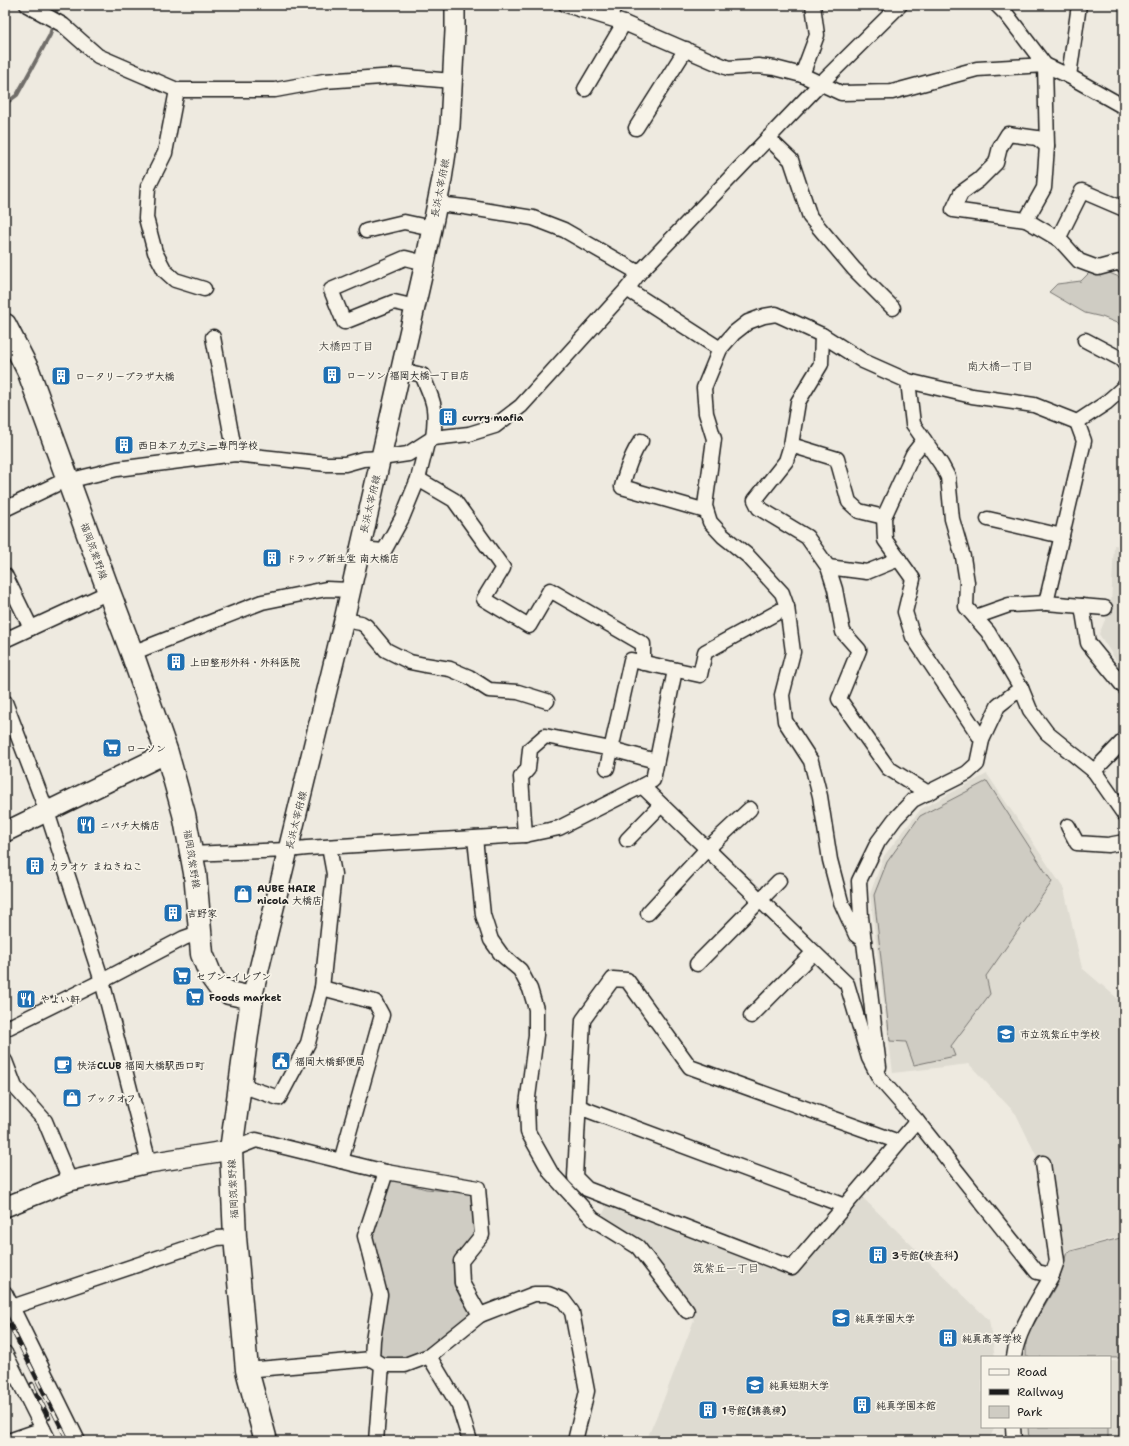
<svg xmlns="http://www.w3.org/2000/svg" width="1129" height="1446" font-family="'Shantell Sans','Klee One',sans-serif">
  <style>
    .built { fill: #dedbd1 }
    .green { fill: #cfccc3; stroke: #767470 }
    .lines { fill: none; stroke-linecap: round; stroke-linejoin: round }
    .stream { stroke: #6f6d69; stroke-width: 4 }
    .street-casing { stroke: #1c1c1c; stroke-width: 17 }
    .secondary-casing { stroke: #1c1c1c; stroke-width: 22 }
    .primary-casing { stroke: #1c1c1c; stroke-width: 25 }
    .street { stroke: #f7f3e8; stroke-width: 14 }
    .secondary { stroke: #f7f3e8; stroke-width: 19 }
    .primary { stroke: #f7f3e8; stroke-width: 22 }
    .rail-casing { stroke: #1c1c1c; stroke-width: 4.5 }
    .rail { stroke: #f7f3e8; stroke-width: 3; stroke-dasharray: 9; stroke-linecap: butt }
    .labels { text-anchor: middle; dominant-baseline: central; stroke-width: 3.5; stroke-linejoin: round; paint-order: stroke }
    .street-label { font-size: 10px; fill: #1c1c1c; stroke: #f7f3e8 }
    .poi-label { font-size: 10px; font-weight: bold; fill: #1c1c1c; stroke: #f7f3e8; text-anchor: start }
    .neighbourhood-label { font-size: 11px; fill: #1c1c1c; stroke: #f7f3e8 }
  </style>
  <rect width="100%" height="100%" fill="#eeeae0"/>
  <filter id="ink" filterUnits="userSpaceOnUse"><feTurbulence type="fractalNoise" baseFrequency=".025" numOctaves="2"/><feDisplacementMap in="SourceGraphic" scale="8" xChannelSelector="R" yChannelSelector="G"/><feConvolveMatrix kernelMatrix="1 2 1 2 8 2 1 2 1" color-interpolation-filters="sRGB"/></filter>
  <g filter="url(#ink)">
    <!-- built -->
    <g class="built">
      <polygon points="1114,545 1124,546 1124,673 1099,634 1111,606"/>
      <polygon points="987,774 1064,889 1082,968 1124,1004 1124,1235 1052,1255 1038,1159 1016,1114 969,1064 893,1073 870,894 884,856 921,809"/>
      <polygon points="863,1198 989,1320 995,1357 982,1357 982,1427 995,1427 988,1441 646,1441 663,1401 694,1320 639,1253 597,1227 608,1203 796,1274"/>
      <polygon points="1124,1360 1124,1441 1023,1441 1023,1427 1110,1427 1110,1361"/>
    </g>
    <!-- green -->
    <g class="green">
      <polygon points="1090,272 1107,272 1124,279 1124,326 1102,317 1085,313 1049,292 1057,284 1081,281"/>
      <polygon points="987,781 1052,882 986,976 990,994 951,1046 955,1056 914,1065 906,1042 890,1041 874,895 887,862 920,816"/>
      <polygon points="390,1179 426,1189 470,1193 476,1197 477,1228 454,1271 454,1283 460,1297 471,1311 470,1317 414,1357 399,1360 383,1359 378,1353 378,1332 383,1319 385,1308 384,1284 370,1231"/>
      <polygon points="1124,1237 1124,1358 1026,1357 1026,1338 1058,1282 1067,1252"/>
      <rect x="1119" y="1372" width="5" height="69"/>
      <polygon points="1028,1427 1108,1427 1108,1441 1029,1441"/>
    </g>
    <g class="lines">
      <!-- stream -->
      <polyline class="stream" points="5,104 17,95 50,35 58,5"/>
      <!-- street casing -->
      <g class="street-casing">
        <g id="street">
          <polyline points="27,5 63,25 98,56 177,90"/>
          <polyline points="566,5 624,23 728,68 758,66 775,68 802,75 841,93 892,92 977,69 1045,65 1047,146 1044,188 1026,220 1060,240 1079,261 1098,268 1120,262 1124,267"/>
          <polyline points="997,5 1007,15 1045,65 1069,76 1124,107"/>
          <polyline points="610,18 614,5"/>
          <polyline points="802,75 817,35 813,5"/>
          <polyline points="1069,76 1079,5"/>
          <polyline points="585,89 624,23"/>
          <polyline points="636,128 686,49"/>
          <polyline points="768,138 791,160 810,217 854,269 893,308"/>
          <polyline points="437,204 465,207 533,218 564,230 639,273"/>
          <polyline points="1026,220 953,210 961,193 979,180 996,163 1000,147 1008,134 1037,138 1047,146"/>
          <polyline points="366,231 404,222 432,228"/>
          <polyline points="1058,239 1082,191 1124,209"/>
          <polyline points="204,289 175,280 165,271 155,252 146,218 148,187 165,153 177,90 275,90 324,81 396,76 452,81"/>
          <polyline points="627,289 720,349 734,333 748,322 764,316 776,314 822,335 863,361 908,381 913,424 941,464 948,477 952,519 963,557 967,582 966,607 988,632 1021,688 998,706 982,740 977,764 967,773 913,800 895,819 878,842 859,881 861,917 879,1067"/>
          <polyline points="416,307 394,302 344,322 331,290 405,258 425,263"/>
          <polyline points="822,335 821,364 798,402 791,445 837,459 849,502 859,511 884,517"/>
          <polyline points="213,337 235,454"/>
          <polyline points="1085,340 1121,359 1124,363"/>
          <polyline points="720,349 704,388 706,413 714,439 705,506 710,522 723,536 748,556 782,593 787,607 793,652 782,695 785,721 811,761 820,796 830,860 841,902 856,935 864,941"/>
          <path d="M401,370L422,375C434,402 437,408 433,438"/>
          <polyline points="908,381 972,396 1034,405 1077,422 1106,403 1124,387"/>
          <polyline points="1077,422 1084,441 1046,603 1105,608"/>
          <polyline points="924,440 913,454 884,517 885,540 913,579 905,612 913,637 982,740"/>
          <path d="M641,441C631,455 626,471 622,487L706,511"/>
          <polyline points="791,445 786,461 755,500 759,508 807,537 828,567"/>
          <polyline points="418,479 454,500 503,568 484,599 529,626 550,590 643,644 643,663"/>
          <polyline points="5,509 59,483 117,469 235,454 327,464 345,464 363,459 381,458 408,454 433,438 469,434 495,426 521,406 627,289 639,273 820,84 900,5"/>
          <polyline points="988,519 1062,536"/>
          <polyline points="360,549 384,551 402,518 418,479 427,443"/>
          <polyline points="899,559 867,572 828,567 835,589 843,632 859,650 839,699 888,768 928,793"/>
          <polyline points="5,575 31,628"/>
          <polyline points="1082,606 1088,643 1124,687"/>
          <polyline points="975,617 1009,605 1046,603"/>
          <polyline points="344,620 361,623 366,626 386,650 410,662 425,665 450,669 469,677 489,690 518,692 547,701"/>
          <polyline points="5,640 109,592"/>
          <polyline points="132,653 262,602 326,589 351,590"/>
          <polyline points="1021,688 1030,710 1047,733 1094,771 1124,814"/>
          <polyline points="5,702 47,812 102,981 149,1163"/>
          <polyline points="607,768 631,660 700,675 705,652 787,607"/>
          <polyline points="1094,771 1124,740"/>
          <polyline points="642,786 653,780 675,670"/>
          <polyline points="1068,826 1077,843 1108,845 1124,842"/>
          <polyline points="525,835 521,777 528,769 530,749 545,736 611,749 656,761"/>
          <polyline points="475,838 483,915 491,940 501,954 520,970 530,989 536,1009 536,1035 527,1105 528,1132 551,1173 593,1219 638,1247 687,1311"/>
          <polyline points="627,840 661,805"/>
          <path d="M191,854L288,850L307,848L525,835L559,828L642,786L847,984L869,1058L880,1079L917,1121L1037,1272L1052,1275C1039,1299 1017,1331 1014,1357"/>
          <polyline points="648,913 707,849 750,809"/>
          <polyline points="697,964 779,881"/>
          <polyline points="322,988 375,1002 382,1015 341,1161"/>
          <polyline points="751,1016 814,952"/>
          <polyline points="5,1029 102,981 184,938 201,932"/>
          <polyline points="5,1061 15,1087 45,1121 70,1181"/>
          <polyline points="240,1085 279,1098 308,1043 322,988 334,874 329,847"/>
          <polyline points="579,1107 845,1206"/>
          <polyline points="899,1142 690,1067 627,980 613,979 583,1020 575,1177 587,1189 792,1268 917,1121"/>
          <polyline points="231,1150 256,1140 386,1172 478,1188 482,1235 461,1261 462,1283 480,1315 534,1294 548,1294 563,1300 572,1312 587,1391 575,1441"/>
          <polyline points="1043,1163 1057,1261 1052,1275"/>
          <polyline points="5,1293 78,1441"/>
          <polyline points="12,1307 217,1238 235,1237"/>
          <polyline points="5,1353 49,1441"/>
          <polyline points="429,1356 459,1406 470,1441"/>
          <polyline points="372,1359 373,1340 380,1295 365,1236 386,1172"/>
          <polyline points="247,1370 372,1359 382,1365 405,1365 429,1356 480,1315"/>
          <polyline points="1013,1427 1014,1441"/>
          <polyline points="8,1441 43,1429"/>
          <polyline points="376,1441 382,1365"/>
        </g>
      </g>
      <!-- secondary casing -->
      <g class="secondary-casing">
        <g id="secondary">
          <polyline points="5,832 167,753"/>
          <polyline points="252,998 344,620 425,263 442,179 450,126 455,31 455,5"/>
          <polyline points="5,1207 70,1181 149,1163 231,1150"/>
        </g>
      </g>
      <!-- primary casing -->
      <g class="primary-casing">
        <polyline id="primary" points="5,325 28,370 109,592 132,653 167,753 184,814 195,873 202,954 211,976 219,987 229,993 252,998 231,1150 235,1237 247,1370 266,1441"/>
      </g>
      <!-- street -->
      <use href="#street" class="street"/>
      <!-- secondary -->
      <use href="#secondary" class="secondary"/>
      <!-- primary -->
      <use href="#primary" class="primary"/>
      <!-- rail casing -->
      <g class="rail-casing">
        <g id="rail">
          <polyline points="5,1315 68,1441"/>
          <polyline points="32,1384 49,1418"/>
        </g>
      </g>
      <!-- rail -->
      <use href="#rail" class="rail"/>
    </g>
  </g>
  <!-- icons -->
  <defs>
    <g id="building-square" transform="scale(1)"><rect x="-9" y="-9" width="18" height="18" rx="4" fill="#1f6fb2" stroke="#f7f3e8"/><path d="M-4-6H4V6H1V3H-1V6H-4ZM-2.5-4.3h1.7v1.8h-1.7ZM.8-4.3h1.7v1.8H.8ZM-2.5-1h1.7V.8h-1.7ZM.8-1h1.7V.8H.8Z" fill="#fff"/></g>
    <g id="supermarket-square" transform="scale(1)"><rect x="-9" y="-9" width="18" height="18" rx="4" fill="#1f6fb2" stroke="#f7f3e8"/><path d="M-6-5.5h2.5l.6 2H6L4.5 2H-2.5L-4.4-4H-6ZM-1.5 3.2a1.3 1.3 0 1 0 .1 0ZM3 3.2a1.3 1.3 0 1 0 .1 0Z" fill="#fff"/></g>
    <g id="restaurant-square" transform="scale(1)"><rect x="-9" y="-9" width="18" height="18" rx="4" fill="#1f6fb2" stroke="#f7f3e8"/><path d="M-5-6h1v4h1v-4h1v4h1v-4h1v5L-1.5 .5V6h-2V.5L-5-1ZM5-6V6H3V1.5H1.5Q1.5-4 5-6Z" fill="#fff"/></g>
    <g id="shop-square" transform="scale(1)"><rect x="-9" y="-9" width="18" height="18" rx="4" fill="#1f6fb2" stroke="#f7f3e8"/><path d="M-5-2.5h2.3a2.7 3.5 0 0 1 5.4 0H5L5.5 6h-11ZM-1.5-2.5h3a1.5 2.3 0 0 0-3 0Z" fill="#fff"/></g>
    <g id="school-square" transform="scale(1)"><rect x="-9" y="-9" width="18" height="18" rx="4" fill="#1f6fb2" stroke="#f7f3e8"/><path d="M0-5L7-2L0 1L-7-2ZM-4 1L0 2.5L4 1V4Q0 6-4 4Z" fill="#fff"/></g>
    <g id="civic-square" transform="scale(1)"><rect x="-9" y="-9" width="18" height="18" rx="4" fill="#1f6fb2" stroke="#f7f3e8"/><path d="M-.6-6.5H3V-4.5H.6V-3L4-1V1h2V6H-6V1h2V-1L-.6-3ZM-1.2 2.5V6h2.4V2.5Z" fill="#fff"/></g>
    <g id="cafe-square" transform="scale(1)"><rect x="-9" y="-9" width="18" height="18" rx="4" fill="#1f6fb2" stroke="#f7f3e8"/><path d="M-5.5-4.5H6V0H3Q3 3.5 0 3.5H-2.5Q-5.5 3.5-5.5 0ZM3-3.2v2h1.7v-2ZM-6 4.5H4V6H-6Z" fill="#fff"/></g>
    <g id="university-square" transform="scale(1)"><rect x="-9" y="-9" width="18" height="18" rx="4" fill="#1f6fb2" stroke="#f7f3e8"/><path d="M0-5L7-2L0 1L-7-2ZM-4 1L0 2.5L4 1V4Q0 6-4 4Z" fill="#fff"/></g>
  </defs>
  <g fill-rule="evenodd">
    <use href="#building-square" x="332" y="375"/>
    <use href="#building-square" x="61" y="376"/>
    <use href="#building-square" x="448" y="417"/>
    <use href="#building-square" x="124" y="445"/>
    <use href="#building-square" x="272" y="558"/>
    <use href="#building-square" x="176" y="662"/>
    <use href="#supermarket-square" x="112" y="748"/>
    <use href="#restaurant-square" x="86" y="825"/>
    <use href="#building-square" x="35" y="866"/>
    <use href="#shop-square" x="243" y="894"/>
    <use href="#building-square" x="173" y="913"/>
    <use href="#supermarket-square" x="182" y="976"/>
    <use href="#supermarket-square" x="195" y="997"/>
    <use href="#restaurant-square" x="26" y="999"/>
    <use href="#school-square" x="1006" y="1034"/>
    <use href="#civic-square" x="281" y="1061"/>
    <use href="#cafe-square" x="63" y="1065"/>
    <use href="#shop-square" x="72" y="1098"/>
    <use href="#building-square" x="878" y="1255"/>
    <use href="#university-square" x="841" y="1318"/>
    <use href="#building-square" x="948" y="1338"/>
    <use href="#university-square" x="755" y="1385"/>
    <use href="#building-square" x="862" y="1405"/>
    <use href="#building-square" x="708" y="1410"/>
  </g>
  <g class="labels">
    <!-- street labels -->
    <g class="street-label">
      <text transform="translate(440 188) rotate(-79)">長浜太宰府線</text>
      <text transform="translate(370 504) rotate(-77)">長浜太宰府線</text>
      <text transform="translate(94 551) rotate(70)">福岡筑紫野線</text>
      <text transform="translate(296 820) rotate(-76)">長浜太宰府線</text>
      <text transform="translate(192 859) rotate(81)">福岡筑紫野線</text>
      <text transform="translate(233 1189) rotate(-93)">福岡筑紫野線</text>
    </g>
    <!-- poi labels -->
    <g class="poi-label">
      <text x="346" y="375">ローソン 福岡大橋一丁目店</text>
      <text x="75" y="376">ロータリープラザ大橋</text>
      <text x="462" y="417">curry mafia</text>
      <text x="138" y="445">西日本アカデミー専門学校</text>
      <text x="286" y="558">ドラッグ新生堂 南大橋店</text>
      <text x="190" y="662">上田整形外科・外科医院</text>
      <text x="126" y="748">ローソン</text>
      <text x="100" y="825">ニパチ大橋店</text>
      <text x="49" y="866">カラオケ まねきねこ</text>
      <text x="257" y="888">AUBE HAIR<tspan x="257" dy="12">nicola 大橋店</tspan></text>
      <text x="187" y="913">吉野家</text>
      <text x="196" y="976">セブン-イレブン</text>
      <text x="209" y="997">Foods market</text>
      <text x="40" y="999">やよい軒</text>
      <text x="1020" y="1034">市立筑紫丘中学校</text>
      <text x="295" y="1061">福岡大橋郵便局</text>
      <text x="77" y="1065">快活CLUB 福岡大橋駅西口町</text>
      <text x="86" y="1098">ブックオフ</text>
      <text x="892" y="1255">3号館(検査科)</text>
      <text x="855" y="1318">純真学園大学</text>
      <text x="962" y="1338">純真高等学校</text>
      <text x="769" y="1385">純真短期大学</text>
      <text x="876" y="1405">純真学園本館</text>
      <text x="722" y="1410">1号館(講義棟)</text>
    </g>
    <!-- neighbourhood labels -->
    <g class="neighbourhood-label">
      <text x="346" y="346">大橋四丁目</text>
      <text x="1000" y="366">南大橋一丁目</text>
      <text x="726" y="1268">筑紫丘一丁目</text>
    </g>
  </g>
  <!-- margin -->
  <rect width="1129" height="1446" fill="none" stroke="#f7f3e8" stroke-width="20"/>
  <rect x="10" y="10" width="1109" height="1426" fill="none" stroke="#1c1c1c" stroke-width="1.5" filter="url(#ink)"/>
  <!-- legend -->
  <rect x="981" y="1356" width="130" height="72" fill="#f7f3e8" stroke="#9f9d96"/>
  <rect x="989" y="1369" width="20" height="6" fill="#f7f3e8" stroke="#9f9d96"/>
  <text x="1017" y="1376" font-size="12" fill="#1c1c1c">Road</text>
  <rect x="989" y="1389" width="20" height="6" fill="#1c1c1c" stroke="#9f9d96"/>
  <text x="1017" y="1396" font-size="12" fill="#1c1c1c">Railway</text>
  <rect x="989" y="1406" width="20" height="12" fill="#cfccc3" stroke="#9f9d96"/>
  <text x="1017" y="1416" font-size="12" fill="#1c1c1c">Park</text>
</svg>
